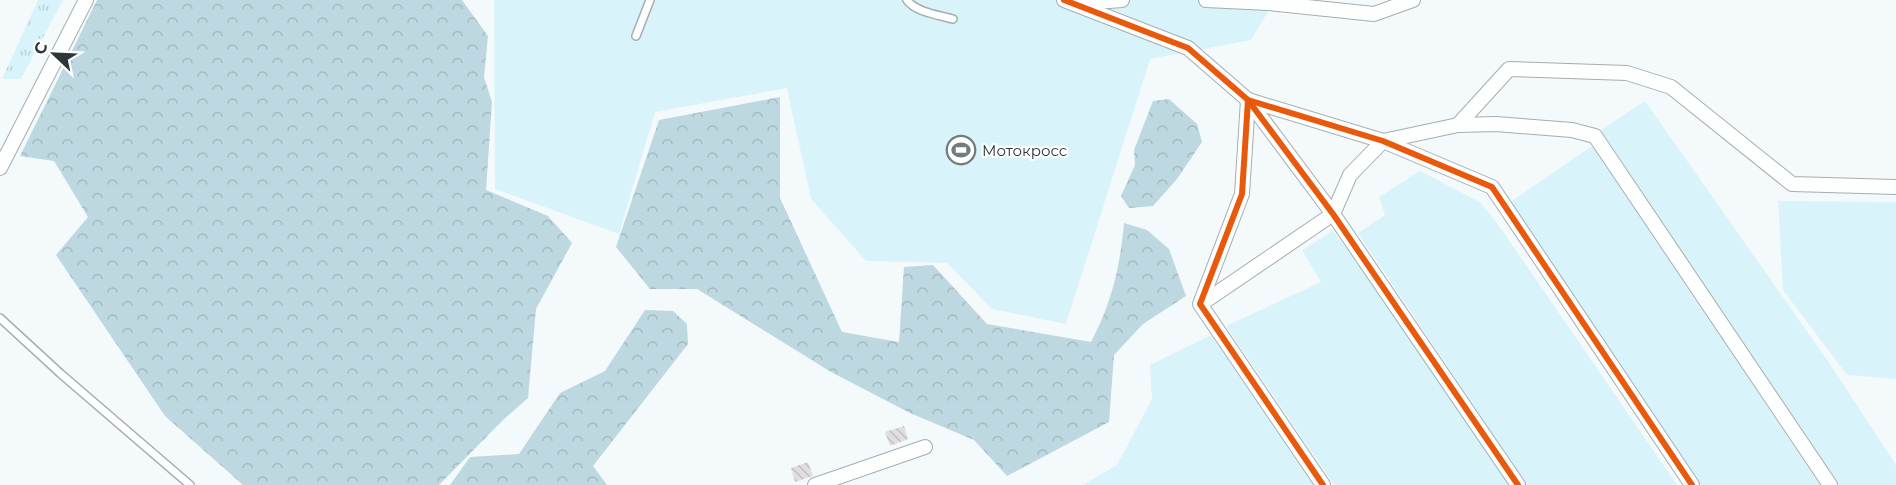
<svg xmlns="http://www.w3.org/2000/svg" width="1896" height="485" font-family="Montserrat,sans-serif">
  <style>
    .grass { fill: url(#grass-tufts) }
    .forest { fill: url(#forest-crowns) }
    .green { fill: #d8f3fa }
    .building { fill: url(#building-back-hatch) }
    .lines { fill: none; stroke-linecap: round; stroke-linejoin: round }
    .lane-casing { stroke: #a6adaf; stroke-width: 10 }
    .street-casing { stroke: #a6adaf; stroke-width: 16 }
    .lane { stroke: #fdfefe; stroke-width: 7 }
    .street { stroke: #fdfefe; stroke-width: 14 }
    .cycleway-casing { stroke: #fff; stroke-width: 10 }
    .cycleway { stroke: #e8590c; stroke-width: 6 }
    .labels { text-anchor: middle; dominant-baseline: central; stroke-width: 4.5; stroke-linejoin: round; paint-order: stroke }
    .poi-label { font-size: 15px; fill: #2d373a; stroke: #fff; text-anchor: start }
  </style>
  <defs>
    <pattern id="grass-tufts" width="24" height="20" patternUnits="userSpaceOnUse" patternTransform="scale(1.5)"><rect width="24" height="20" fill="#d8f3fa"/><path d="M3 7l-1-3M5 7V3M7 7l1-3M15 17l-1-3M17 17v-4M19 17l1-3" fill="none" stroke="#bad1d7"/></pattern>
    <pattern id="forest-crowns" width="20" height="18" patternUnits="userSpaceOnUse" patternTransform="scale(1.5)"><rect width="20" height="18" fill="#bdd8e0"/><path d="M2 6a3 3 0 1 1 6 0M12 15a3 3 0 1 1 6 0" fill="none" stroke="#a3bac1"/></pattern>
    <pattern id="building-back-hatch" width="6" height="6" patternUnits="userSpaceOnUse" patternTransform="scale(1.5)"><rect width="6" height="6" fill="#e0dee2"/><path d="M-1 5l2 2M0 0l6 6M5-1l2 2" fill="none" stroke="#c0bfc3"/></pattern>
  </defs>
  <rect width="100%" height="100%" fill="#f4fafb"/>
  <!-- grass -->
  <polygon class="grass" points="38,0 63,0 21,79 2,79"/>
  <!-- forest -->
  <g class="forest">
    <polygon points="97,0 462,0 488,36 484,77 492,102 486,190 548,216 572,243 536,309 528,398 503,420 439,485 243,485 165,416 56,255 88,217 54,161 20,156"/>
    <path d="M780,97V198L842,332L899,342L904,267L933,265L987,324L1091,342C1112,302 1120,267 1124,223L1147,230L1169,249L1186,296L1143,324L1114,355L1109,422L1007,476L974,440L910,413L831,372L697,289H650L616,247L659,120Z"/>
    <polygon points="1169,99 1197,124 1202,142 1177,179 1153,206 1129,208 1121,196 1135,165 1134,150 1153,101"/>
    <polygon points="645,310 673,311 687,324 688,344 593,466 607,485 450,485 470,457 519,454 560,393 605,371"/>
  </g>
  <!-- green -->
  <g class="green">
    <polygon points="494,0 1275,0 1251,40 1150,59 1066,324 992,309 947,263 866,261 811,199 787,88 655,112 619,234 495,189"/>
    <polygon points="1645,101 1830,364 1896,465 1896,485 1838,485 1601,130"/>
    <polygon points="1592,146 1820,485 1698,485 1509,203"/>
    <polygon points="1420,171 1480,202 1502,230 1677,485 1527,485 1358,233 1385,215 1379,197"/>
    <polygon points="1778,201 1896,202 1896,379 1847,375 1783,290"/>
    <polygon points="1333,231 1376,287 1509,485 1334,485 1226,326 1321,282 1302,250"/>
    <polygon points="1211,335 1313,485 1083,485 1117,465 1152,399 1150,365"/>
  </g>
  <!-- building -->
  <g class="building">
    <polygon points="904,426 908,439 890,446 885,432"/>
    <polygon points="808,462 813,476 795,482 791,468"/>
  </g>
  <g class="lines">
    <!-- lane casing -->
    <g class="lane-casing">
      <g id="lane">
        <path d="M907,0C915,12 939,15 953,19"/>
        <polyline points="636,36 650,0"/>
        <polyline points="0,318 61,374 190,485"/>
      </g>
    </g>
    <!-- street casing -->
    <g class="street-casing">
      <g id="street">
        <polyline points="1064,0 1188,48 1248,100 1333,214 1518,485"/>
        <polyline points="1206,0 1269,3 1374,14 1413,0"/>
        <polyline points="1082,3 1122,0"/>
        <polyline points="1458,125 1509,69 1627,73 1671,87 1792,184 1896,187"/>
        <polyline points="0,168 86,0"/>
        <polyline points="1201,304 1333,214 1350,175 1383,141 1458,125 1496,124 1572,130 1595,136 1830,485"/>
        <polyline points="815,485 925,447"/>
        <polyline points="1323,485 1200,304 1242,194 1248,100 1383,141 1492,187 1692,485"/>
      </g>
    </g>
    <!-- lane -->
    <use href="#lane" class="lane"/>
    <!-- street -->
    <use href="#street" class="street"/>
    <!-- cycleway casing -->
    <g class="cycleway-casing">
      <g id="cycleway">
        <polyline points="1064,0 1188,48 1248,100 1333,214 1518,485"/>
        <polyline points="1323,485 1200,304 1242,194 1248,100 1383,141 1492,187 1692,485"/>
      </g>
    </g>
    <!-- cycleway -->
    <use href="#cycleway" class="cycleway"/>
  </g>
  <!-- icons -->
  <defs>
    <g id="stadium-ring" transform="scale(1.5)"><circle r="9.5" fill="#fff" stroke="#737b7e" stroke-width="1.5"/><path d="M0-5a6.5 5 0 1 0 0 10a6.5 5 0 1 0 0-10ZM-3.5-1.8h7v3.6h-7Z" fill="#737b7e"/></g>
  </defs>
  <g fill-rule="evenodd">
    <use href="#stadium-ring" x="961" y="150"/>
  </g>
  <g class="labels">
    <!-- poi labels -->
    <g class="poi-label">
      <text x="982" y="150">Мотокросс</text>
    </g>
  </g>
  <!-- north arrow -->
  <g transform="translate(54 54) rotate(293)" stroke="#ffffff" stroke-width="4.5" paint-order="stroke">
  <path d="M0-4.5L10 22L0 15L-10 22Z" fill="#2d373a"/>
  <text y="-9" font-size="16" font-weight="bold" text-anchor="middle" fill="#2d373a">С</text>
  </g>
</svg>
